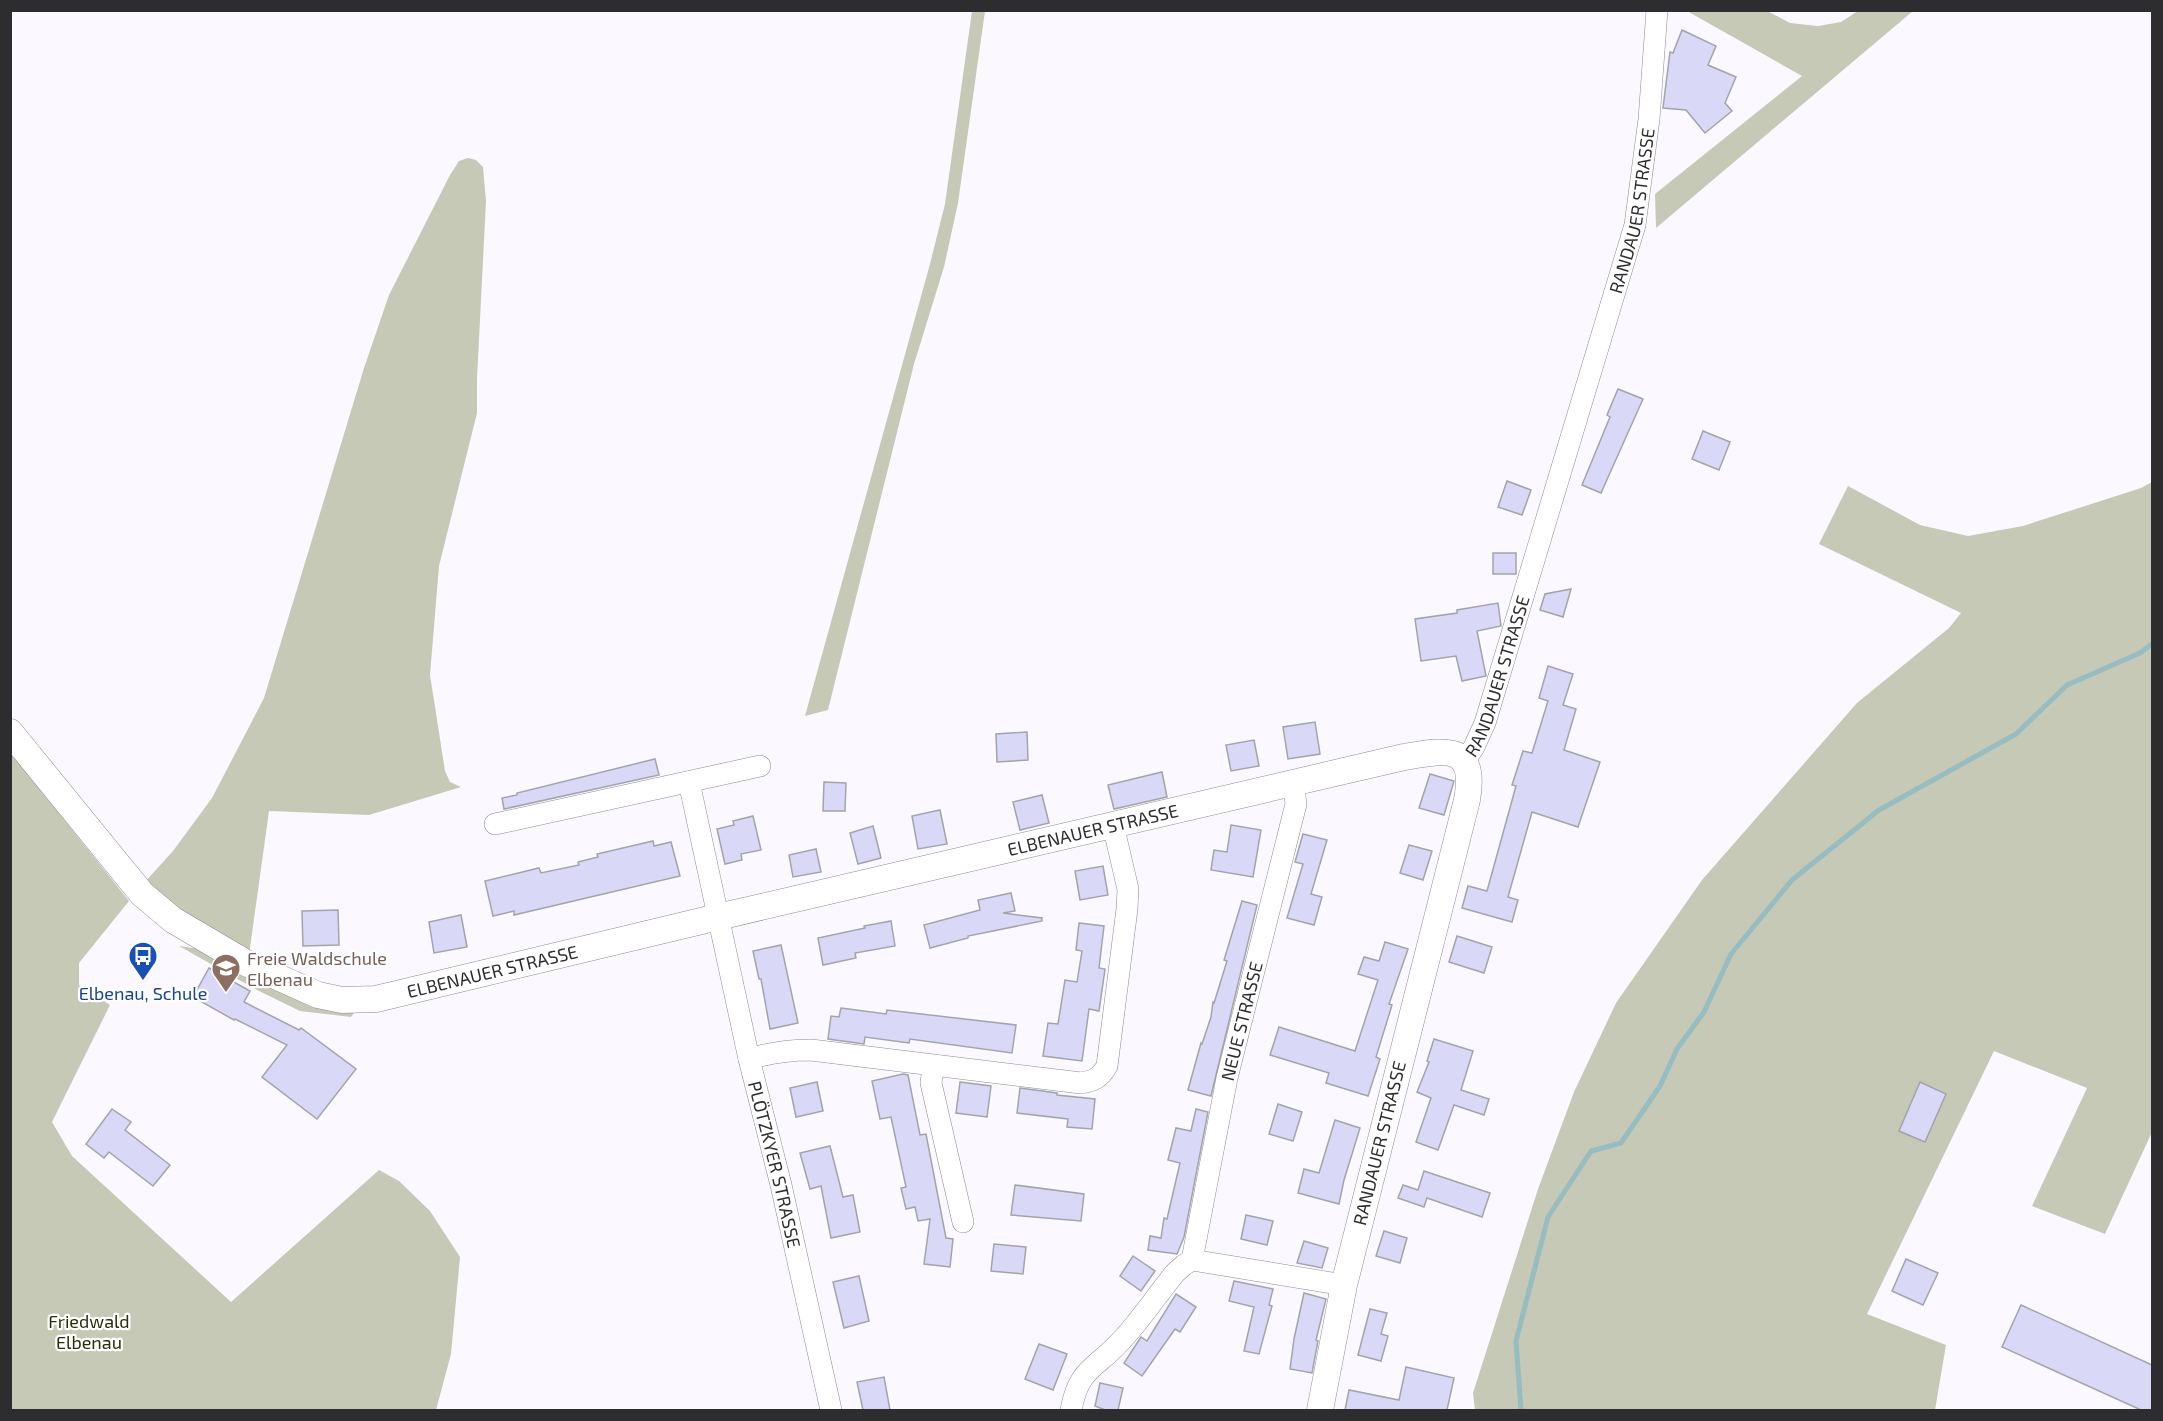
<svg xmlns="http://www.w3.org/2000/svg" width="2163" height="1421" font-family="'Exo 2',sans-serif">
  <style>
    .green { fill: #c5c9b6 }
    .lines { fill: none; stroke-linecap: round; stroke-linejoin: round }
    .stream { stroke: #97bcc1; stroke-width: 5 }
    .building { fill: #d9d9f7; stroke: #a3a3ac; stroke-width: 1.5 }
    .minor-casing { stroke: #8c8a93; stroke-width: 22 }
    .tertiary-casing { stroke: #8c8a93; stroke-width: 27 }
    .minor { stroke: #fff; stroke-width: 21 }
    .tertiary { stroke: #fff; stroke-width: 26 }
    .labels { text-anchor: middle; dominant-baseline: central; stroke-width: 4.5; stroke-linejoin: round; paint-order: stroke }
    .street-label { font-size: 18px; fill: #2d2c2f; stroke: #fff }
    .education-label { font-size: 18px; fill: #785e54; stroke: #fff; text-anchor: start }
    .transit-label { font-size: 18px; fill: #164399; stroke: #fff }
    .park-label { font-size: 18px; fill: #282d08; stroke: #fff }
  </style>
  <rect width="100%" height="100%" fill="#fbf9ff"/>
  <!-- green -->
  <g class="green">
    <polygon points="972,11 985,11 958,203 944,267 914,364 828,710 805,716 930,264 945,204"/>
    <polygon points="1687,11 1767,11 1790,23 1818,26 1841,22 1858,11 1913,11 1656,228 1655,194 1802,76"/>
    <polygon points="468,158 476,160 483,167 486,201 477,379 477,413 439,566 430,675 445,771 450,782 461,787 369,815 269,811 249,955 178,914 144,883 173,851 212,798 264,698 364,368 389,295 450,175 459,161"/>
    <polygon points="2152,482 2152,1132 2105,1234 2032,1206 2087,1088 1994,1051 1867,1314 1946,1345 1935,1410 1475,1410 1473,1393 1538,1189 1574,1092 1616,1003 1702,880 1857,703 1949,628 1961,613 1819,544 1848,486 1920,525 1968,536 2023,526 2141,488"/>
    <polygon points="10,752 129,901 79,963 79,985 110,1005 52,1122 72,1156 231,1302 379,1170 399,1181 430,1211 460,1257 451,1354 436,1410 11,1410"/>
    <polygon points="179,946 200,949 356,1010 351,1017 300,1011 257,990"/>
  </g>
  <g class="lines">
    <!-- stream -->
    <polyline class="stream" points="1521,1410 1516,1341 1548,1217 1591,1151 1621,1143 1660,1086 1677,1049 1704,1012 1731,954 1792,880 1879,810 2016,734 2067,685 2140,653 2152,644"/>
  </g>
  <!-- building -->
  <g class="building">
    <polygon points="1682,30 1716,46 1708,65 1736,77 1725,103 1732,111 1705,133 1686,110 1663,108 1670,52 1673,53"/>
    <polygon points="1618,389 1643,399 1601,493 1582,485 1610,417 1607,415"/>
    <polygon points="1703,431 1730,442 1719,470 1692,459"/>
    <polygon points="1507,481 1531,490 1522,515 1498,507"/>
    <rect x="1493" y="553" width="23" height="21"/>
    <polygon points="1571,589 1563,617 1540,610 1545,594"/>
    <polygon points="1498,603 1501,626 1477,631 1486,676 1462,681 1456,656 1421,661 1415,619 1457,613 1457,610"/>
    <polygon points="1548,666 1573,674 1563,705 1576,709 1564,750 1600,762 1578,827 1532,812 1508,897 1518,900 1512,922 1462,908 1468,886 1487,891 1516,786 1512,785 1523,751 1532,753 1548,701 1539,698"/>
    <polygon points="1315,722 1320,754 1288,759 1283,727"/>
    <polygon points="1027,732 1028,760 997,762 996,734"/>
    <polygon points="1254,740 1259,766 1231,771 1226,745"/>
    <polygon points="655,759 659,775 504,809 502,798 517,795 517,793"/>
    <polygon points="1162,772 1167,797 1114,809 1108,785"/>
    <polygon points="1430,774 1454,781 1444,815 1419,808"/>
    <polygon points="824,782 846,783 845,811 823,811"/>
    <polygon points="1042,795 1049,823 1020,830 1013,802"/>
    <polygon points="940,810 947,844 918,849 912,816"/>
    <polygon points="753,816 761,850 741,854 742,860 725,864 717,829 734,825 733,821"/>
    <polygon points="1231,825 1261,830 1253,877 1211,870 1214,850 1227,852"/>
    <polygon points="873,826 881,858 858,864 850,833"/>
    <polygon points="1303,834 1327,840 1311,894 1322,897 1314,925 1287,918 1303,864 1295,862"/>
    <polygon points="653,841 654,846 671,842 680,876 514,915 514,911 493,916 485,881 539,868 541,873 579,865 578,862 598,857 597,854"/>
    <polygon points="1409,845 1432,851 1423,880 1400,873"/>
    <polygon points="816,849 821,872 793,877 789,855"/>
    <polygon points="1103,866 1108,895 1080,900 1075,871"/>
    <polygon points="1011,893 1015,911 1003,913 1042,918 1042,921 968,936 968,938 930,948 924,925 980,910 978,900"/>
    <polygon points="1242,901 1257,905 1211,1096 1188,1090 1201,1043 1202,1044 1211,1017 1213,1002 1214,1003 1227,961 1224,960"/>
    <polygon points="338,910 339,945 303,946 302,911"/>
    <polygon points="461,915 467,947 434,953 429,922"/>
    <polygon points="891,921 895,946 855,953 856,958 823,965 818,938 865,928 864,926"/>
    <polygon points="1079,923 1104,926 1099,968 1105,969 1099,1011 1089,1009 1082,1061 1043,1056 1048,1023 1058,1024 1065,980 1077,982 1082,951 1076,950"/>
    <polygon points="1457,936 1492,947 1484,973 1449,962"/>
    <polygon points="1385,942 1408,949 1389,1004 1392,1005 1376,1057 1380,1059 1368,1096 1326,1083 1329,1073 1270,1055 1279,1027 1355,1051 1378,980 1358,974 1364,957 1379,961"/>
    <polygon points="781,945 798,1023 770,1029 761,979 759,979 753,951"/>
    <polygon points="209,968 250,991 244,1002 299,1030 301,1028 356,1069 317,1119 262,1077 287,1045 235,1019 234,1020 193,997"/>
    <polygon points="841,1008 886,1014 887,1010 1016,1025 1012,1053 910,1039 909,1043 865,1037 864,1044 828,1039 831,1016 839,1017"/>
    <polygon points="1434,1039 1473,1051 1461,1090 1489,1099 1484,1115 1454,1105 1438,1150 1416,1142 1431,1098 1417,1092 1429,1062 1427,1061"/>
    <polygon points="903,1074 908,1075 920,1135 926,1134 946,1238 953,1239 950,1267 924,1264 930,1219 918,1221 915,1207 906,1209 901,1188 906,1187 891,1117 880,1119 872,1081"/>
    <polygon points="817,1082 823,1111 796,1117 790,1088"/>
    <polygon points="960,1082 991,1086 987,1117 956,1113"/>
    <polygon points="1920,1082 1946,1094 1925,1142 1899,1131"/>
    <polygon points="1020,1088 1057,1093 1057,1095 1095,1099 1092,1129 1067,1127 1068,1119 1017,1113"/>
    <polygon points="1278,1104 1302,1112 1293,1141 1269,1134"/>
    <polygon points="112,1109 131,1122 125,1130 170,1165 153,1186 109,1152 104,1158 86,1144"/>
    <polygon points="1196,1109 1208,1112 1184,1237 1177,1254 1148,1250 1150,1236 1161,1238 1164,1218 1167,1219 1180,1163 1168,1160 1176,1128 1191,1131"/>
    <polygon points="1335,1120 1360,1128 1344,1180 1339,1204 1298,1193 1304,1169 1319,1173"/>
    <polygon points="830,1146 843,1197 853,1195 860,1232 831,1238 821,1186 810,1189 800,1153"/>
    <polygon points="1424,1171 1490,1193 1482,1217 1427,1198 1424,1207 1398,1198 1403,1185 1418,1190"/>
    <polygon points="1015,1185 1084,1194 1081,1221 1011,1215"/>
    <polygon points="1246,1215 1273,1221 1267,1245 1241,1239"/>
    <polygon points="1384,1231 1407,1238 1400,1263 1376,1256"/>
    <polygon points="1304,1241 1328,1248 1322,1268 1297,1263"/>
    <polygon points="994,1244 1026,1247 1023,1274 991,1271"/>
    <polygon points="1133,1256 1155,1271 1141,1291 1120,1276"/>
    <polygon points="1906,1259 1938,1273 1923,1305 1892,1291"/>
    <polygon points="859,1276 869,1321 844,1328 833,1282"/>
    <polygon points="1234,1281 1273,1289 1269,1305 1272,1306 1259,1354 1244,1351 1254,1307 1229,1301"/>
    <polygon points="1304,1293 1326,1299 1316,1340 1318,1341 1312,1373 1290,1369 1294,1339"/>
    <polygon points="1176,1294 1196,1307 1180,1332 1175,1329 1142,1376 1124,1363 1141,1337 1147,1341"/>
    <polygon points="2021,1305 2152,1365 2152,1410 2141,1410 2002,1347"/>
    <polygon points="1370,1309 1387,1313 1381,1334 1388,1336 1381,1361 1358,1355"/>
    <polygon points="1039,1344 1067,1354 1053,1390 1025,1379"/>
    <polygon points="1406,1367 1454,1378 1447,1410 1345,1410 1349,1390 1399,1400"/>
    <polygon points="884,1377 890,1410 863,1410 857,1382"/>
    <polygon points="1100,1383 1123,1388 1118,1410 1105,1410 1095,1406"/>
  </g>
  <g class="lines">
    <!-- minor casing -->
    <g class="minor-casing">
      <g id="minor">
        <path id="s1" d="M1464,762L1474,747L1485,723L1635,225L1649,119L1657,10"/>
        <path id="s2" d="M689,782L749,1059L781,1185L831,1410"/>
        <polyline points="495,824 760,766"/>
        <path d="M749,1059C769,1053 789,1050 811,1050L1081,1083C1094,1081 1100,1078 1107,1066L1127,909L1128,889L1113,825"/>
        <polyline points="933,1067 931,1083 963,1222"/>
        <path id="s3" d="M1192,1260L1227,1078L1296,804L1293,782"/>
        <path d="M1071,1410C1079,1368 1094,1370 1120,1342C1140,1321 1157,1295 1175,1273L1184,1265L1192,1260L1344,1285"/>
      </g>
    </g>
    <!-- tertiary casing -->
    <g class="tertiary-casing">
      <g id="tertiary">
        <path id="s4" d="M10,732L142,894L173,920L246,963L318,995L342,1000L376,999L718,917L1404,757C1446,750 1477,743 1467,800L1344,1285L1320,1410"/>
      </g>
    </g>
    <!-- minor -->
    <use href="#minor" class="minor"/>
    <!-- tertiary -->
    <use href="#tertiary" class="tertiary"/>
  </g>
  <!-- icons -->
  <defs>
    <g id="bus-pin" transform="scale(1.5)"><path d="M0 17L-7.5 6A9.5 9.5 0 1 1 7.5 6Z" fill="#1a4fb4" stroke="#fff"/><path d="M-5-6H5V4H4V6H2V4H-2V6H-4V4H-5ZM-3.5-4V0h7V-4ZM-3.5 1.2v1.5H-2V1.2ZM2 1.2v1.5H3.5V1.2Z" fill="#fff"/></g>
    <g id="school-pin" transform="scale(1.5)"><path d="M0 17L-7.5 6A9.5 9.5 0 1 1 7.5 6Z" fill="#8d6e63" stroke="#fff"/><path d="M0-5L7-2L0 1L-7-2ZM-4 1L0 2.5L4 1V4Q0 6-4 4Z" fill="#fff"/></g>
  </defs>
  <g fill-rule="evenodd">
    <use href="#bus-pin" x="143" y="956"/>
    <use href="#school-pin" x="226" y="968"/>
  </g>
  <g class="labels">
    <!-- street labels -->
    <g class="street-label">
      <text stroke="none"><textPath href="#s1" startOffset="578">RANDAUER STRASSE</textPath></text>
      <text stroke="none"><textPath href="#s1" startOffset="93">RANDAUER STRASSE</textPath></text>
      <text stroke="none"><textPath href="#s4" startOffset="1208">ELBENAUER STRASSE</textPath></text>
      <text stroke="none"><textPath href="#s4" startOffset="591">ELBENAUER STRASSE</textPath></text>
      <text stroke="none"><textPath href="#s3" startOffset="244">NEUE STRASSE</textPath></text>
      <text transform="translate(1379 1143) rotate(-76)">RANDAUER STRASSE</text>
      <text stroke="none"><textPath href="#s2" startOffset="392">PLÖTZKYER STRASSE</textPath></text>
    </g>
    <!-- education labels -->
    <g class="education-label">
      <text x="247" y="958">Freie Waldschule<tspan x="247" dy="21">Elbenau</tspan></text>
    </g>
    <!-- transit labels -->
    <g class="transit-label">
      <text x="143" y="993">Elbenau, Schule</text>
    </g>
    <!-- park labels -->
    <g class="park-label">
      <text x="89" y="1321">Friedwald<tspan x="89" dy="21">Elbenau</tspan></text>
    </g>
  </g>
  <!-- border -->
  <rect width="2163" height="1421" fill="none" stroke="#2d2c2f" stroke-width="24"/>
</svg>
